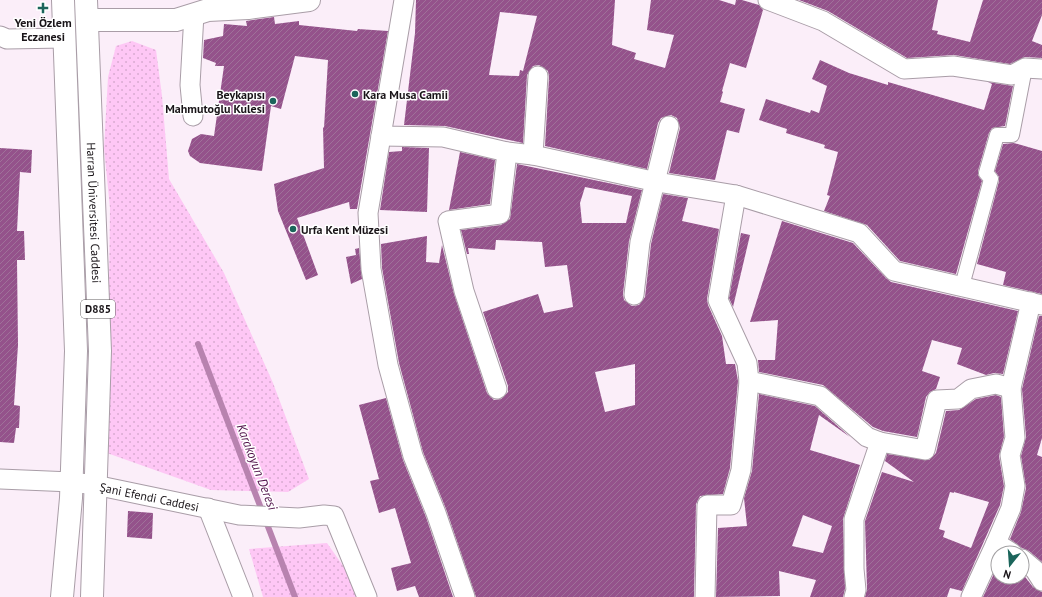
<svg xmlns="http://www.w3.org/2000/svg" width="1042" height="597" font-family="'PT Sans',sans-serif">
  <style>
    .grass { fill: url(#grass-dots) }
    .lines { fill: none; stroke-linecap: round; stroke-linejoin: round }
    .stream { stroke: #b883af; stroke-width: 6 }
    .building { fill: url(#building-hatch); fill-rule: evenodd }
    .pedestrian-casing { stroke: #a99da7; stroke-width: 16 }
    .minor-casing { stroke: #a99da7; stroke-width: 21 }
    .tertiary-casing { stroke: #a99da7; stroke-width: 24 }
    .primary-casing { stroke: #a99da7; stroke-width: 24 }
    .pedestrian { stroke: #fff; stroke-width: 14 }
    .minor { stroke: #fff; stroke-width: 19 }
    .tertiary { stroke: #fff; stroke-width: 22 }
    .primary { stroke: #fff; stroke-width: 22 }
    .poi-dot { fill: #1b655b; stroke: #fff; stroke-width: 1.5 }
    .labels { text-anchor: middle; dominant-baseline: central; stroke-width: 3; stroke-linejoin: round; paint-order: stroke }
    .shield { fill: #fff; stroke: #5e5a5d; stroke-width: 1 }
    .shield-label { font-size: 11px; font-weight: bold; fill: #191418 }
    .poi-label { font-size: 12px; font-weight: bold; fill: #191418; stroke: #fff; text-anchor: start }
    .street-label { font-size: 12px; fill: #191418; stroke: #fff }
    .water-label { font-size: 13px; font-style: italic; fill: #50114a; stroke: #fff }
  </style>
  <defs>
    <pattern id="grass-dots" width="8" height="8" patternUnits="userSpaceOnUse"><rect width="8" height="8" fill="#fec7f5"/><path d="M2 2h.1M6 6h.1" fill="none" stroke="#d9aad1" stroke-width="1.8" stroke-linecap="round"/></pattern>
    <pattern id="building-hatch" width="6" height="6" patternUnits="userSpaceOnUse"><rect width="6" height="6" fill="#94528b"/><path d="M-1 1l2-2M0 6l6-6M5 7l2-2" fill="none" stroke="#9f7199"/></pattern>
  </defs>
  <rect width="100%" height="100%" fill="#fbeef9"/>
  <!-- grass -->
  <g class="grass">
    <polygon points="132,41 156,50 162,96 169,179 224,273 273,383 309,479 288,492 211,490 107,453 110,208 104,148 108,77 116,46"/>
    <polygon points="327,543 353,580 360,597 263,597 249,549"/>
  </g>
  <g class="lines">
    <!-- stream -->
    <polyline class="stream" points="198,344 295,597"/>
  </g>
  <!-- building -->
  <g class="building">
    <path d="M416,0H615L612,45L636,53L634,59L665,68L674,35L647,30L651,0H719L735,5L736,0H742L759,5L763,10L746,68L730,63L722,91L723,92L720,102L745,109L739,133L727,130L715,180L669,173L680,128L677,118L671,115L661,118L658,123L647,169L545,146L549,77L548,71L539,65L533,66L527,75L523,143L445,126L404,125L415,33ZM500,12L537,16L523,71L520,70L519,76L489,75Z"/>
    <polygon points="799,0 938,0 932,30 938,31 937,34 970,42 983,0 1042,0 1042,15 1032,41 1042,45 1042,58 1025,57 1010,64 954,55 907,58 828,11"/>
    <polygon points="274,17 275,24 299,21 299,25 357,31 358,29 388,31 357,209 350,209 349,202 297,218 318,275 306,280 278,211 274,184 324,168 323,127 324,128 328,60 295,56 281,109 271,106 262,171 200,163 190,156 188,151 192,139 201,134 214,136 224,66 215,66 216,63 203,58 204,40 223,36 224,24 247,26 246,21"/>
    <polygon points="820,60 849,73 888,85 888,82 984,110 992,84 988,82 1013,86 1005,126 992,128 989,133 978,171 978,175 982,181 956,274 900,261 867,225 824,211 830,196 827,195 838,152 824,148 825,145 786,133 787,129 759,120 766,99 810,113 811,110 819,113 827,86 812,79"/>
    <polygon points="1014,143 1042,151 1042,294 1003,285 1006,272 977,264 999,181 999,177 995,171 1003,144"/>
    <polygon points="402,147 429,148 427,212 380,210 389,152 402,151"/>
    <polygon points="0,148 32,150 31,173 20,172 17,231 24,231 25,260 17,260 18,345 14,405 20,406 19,428 16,428 14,443 0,442"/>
    <polygon points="460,152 495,160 490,204 449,210"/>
    <path d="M517,164L642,190L629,241L623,294L624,300L632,306L639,305L645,297L651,244L663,194L688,198L682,221L719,229L707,299L708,305L722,336L726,364H735L738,381L730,468L723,494L700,496L696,504L694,597H476L446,509L423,452L399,363L382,268L381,244L427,236L426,262L439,263L442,245L454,294L487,393L494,400L501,399L508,392V386L483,312L538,294L544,313L573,307L567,265L545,267L542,242L496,240L495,250L468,248L469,254H467L461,230L501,225L510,219ZM585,187L632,196L626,223H582L580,203ZM635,364V405L605,412L595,372Z"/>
    <polygon points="782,221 853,243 886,278 891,282 1018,311 1003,374 994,373 986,375 957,364 962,348 932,340 922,371 940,377 936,389 930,392 926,397 917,437 883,431 873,427 823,385 759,372 758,360 775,360 778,320 750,322"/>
    <polygon points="741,233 750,235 733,307 729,298"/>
    <polygon points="359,248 362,279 351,284 346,257 356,255 355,249"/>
    <polygon points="1039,316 1042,316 1042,438 1037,455 1042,457 1042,562 1029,551 1022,548 1010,539 1021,512 1026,488 1021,456 1026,437 1022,389"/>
    <path d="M759,394L815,406L850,437L819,415L810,450L860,465L843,519L845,589L843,597H810L816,580L779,571L780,596L716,597L718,528L747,526L744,498L752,471ZM803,515L832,526L823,553L792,546Z"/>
    <path d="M996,395L1001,397L1004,437L999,456L1004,486L1000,505L962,591L950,588L947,597H865L867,589L865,521L882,472L914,482L885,461L887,454L929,460L936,453L946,411L959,410L976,399ZM950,492L954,493V492L989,502L971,548L943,537L945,531L939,529Z"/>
    <polygon points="386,398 403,460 426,517 453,597 419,597 415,586 397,591 391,568 411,563 395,508 379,513 370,481 379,479 359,405"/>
    <polygon points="128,511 153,513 152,539 127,537"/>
    <polygon points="998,565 998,577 1022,577 1022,573 1033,587 1042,592 1042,597 983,597"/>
  </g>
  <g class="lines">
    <!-- pedestrian casing -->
    <g class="pedestrian-casing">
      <polyline id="pedestrian" points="962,286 991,179 986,173 997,135 1012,135 1025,68"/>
    </g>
    <!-- minor casing -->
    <g class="minor-casing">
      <g id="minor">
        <polyline points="404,0 381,136 443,137 507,152 533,155 657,182 736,195 859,233 894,271 1042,305"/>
        <polyline points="768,0 823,21 904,69 953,66 1012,75 1025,68 1042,69"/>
        <polyline points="0,36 7,39 64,38"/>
        <polyline points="193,116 190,85 194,14"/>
        <polyline points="381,136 368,213 371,269 388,365 413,456 436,513 465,597"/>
        <polyline points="533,155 538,76"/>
        <polyline points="736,195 718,300 747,363 749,381 820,396 867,437 880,442"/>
        <polyline points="634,295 640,242 669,126"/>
        <polyline points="497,389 464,291 448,221 500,214 507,152"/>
        <path id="s1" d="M0,479L72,482L95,485L239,515L299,518L324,515L334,516L367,597"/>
        <polyline points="208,508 243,597"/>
        <polyline points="996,543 1011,508 1015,486 1010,455 1015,438 1011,388 1031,302"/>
        <polyline points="1022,559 1035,570 1042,581"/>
        <polyline points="705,597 707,505 731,505 741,470 749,381"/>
        <polyline points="854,597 856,590 854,569 854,519 880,442 925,450 937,400 958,399 971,389 996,384 1011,388"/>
        <polyline points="971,597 996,543 1012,553"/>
      </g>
    </g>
    <!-- tertiary casing -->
    <g class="tertiary-casing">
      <polyline id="tertiary" points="87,20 176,20 208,10 248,8 309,0"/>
    </g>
    <!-- primary casing -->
    <g class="primary-casing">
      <g id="primary">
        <path id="s2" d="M86,0L100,351L92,597"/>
        <polyline points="62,597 71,498 76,351 63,0"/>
      </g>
    </g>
    <!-- pedestrian -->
    <use href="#pedestrian" class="pedestrian"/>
    <!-- minor -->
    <use href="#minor" class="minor"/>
    <!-- tertiary -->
    <use href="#tertiary" class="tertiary"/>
    <!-- primary -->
    <use href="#primary" class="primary"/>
  </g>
  <!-- markers -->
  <g class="poi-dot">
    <path d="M41 2h4v4h4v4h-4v4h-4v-4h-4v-4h4z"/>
    <circle cx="355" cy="94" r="4"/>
    <circle cx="273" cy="101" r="4"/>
    <circle cx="293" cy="229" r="4"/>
  </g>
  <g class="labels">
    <!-- shield labels -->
    <rect class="shield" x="81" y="300" width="34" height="18" rx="3"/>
    <g class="shield-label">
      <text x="98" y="309">D885</text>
    </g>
    <!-- poi labels -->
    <g class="poi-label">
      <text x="43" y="22" text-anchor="middle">Yeni Özlem<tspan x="43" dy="14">Eczanesi</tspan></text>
      <text x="265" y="94" text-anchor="end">Beykapısı<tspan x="265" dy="14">Mahmutoğlu Kulesi</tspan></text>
      <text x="363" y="94">Kara Musa Camii</text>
      <text x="301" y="229">Urfa Kent Müzesi</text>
    </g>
    <!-- street labels -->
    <g class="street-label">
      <text stroke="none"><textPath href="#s2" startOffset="213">Harran Üniversitesi Caddesi</textPath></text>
      <text stroke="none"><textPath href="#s1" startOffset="151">Şani Efendi Caddesi</textPath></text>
    </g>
    <!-- water labels -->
    <g class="water-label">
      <text transform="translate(257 467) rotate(69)">Karakoyun Deresi</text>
    </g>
  </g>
  <!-- north arrow -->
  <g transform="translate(1010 565) rotate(197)"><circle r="19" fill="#ffffff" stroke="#a3a1a3"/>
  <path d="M0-3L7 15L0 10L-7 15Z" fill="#1b655b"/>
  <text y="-6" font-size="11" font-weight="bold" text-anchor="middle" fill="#191418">N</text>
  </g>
</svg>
